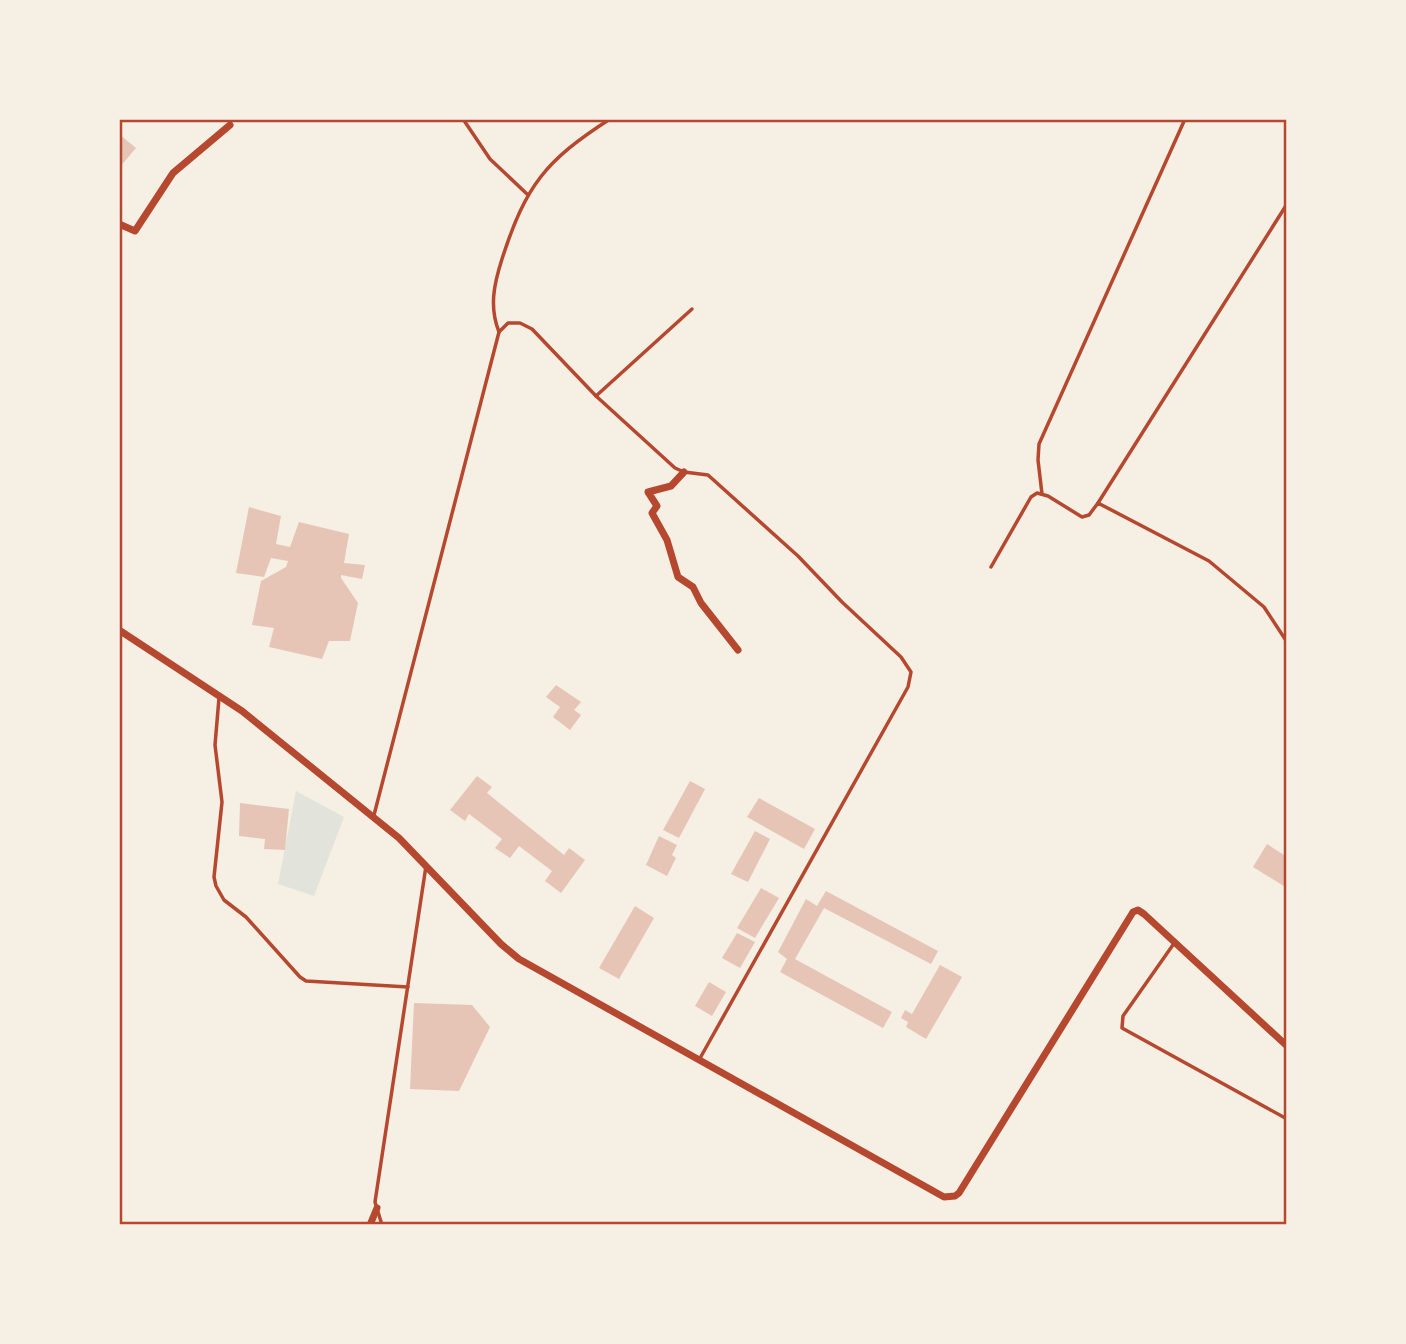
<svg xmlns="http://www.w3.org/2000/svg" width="1406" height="1344" font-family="'Archivo Narrow',sans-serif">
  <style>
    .green { fill: #e2e4dc }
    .building { fill: #e6c5b7 }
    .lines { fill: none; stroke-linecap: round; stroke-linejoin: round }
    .service { stroke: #b5482f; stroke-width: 3.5 }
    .minor { stroke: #b5482f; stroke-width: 7 }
    .neatline { fill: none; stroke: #b5482f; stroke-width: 2.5 }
  </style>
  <rect width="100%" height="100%" fill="#f6efe4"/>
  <!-- green -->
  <polygon class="green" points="296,791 344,817 314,896 278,884"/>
  <!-- building -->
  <g class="building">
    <polygon points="119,134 136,148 119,168"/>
    <polygon points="249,507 281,516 276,544 290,547 299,522 349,534 344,563 365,565 362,579 341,575 341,578 358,603 350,641 329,641 322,659 269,647 274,628 252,625 261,581 286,567 288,561 271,558 264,577 236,573"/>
    <polygon points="556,685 581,702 574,710 581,715 570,730 553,717 560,707 546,697"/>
    <polygon points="477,776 492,787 487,793 564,855 569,848 585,860 561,893 545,881 552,871 519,846 510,858 495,848 502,839 469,814 465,821 450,810"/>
    <polygon points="690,781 705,789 679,838 663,830"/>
    <polygon points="759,798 815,829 804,849 747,817"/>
    <polygon points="240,803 289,809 285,850 264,849 265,839 239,836"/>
    <polygon points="755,831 770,839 748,882 731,874"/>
    <polygon points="659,836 677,845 672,855 676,858 667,876 646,865"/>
    <polygon points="1267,844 1287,857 1287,888 1253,867"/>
    <polygon points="761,888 779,898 755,938 737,928"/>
    <polygon points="826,891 938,951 931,964 824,908 795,959 892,1012 883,1028 780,972 787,959 778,952 806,899 817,906"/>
    <polygon points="635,906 654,918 619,979 599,968"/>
    <polygon points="737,933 755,942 740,968 722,958"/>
    <polygon points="940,965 962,977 926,1039 906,1027 908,1022 901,1018 905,1010 912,1014"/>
    <polygon points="709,982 726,992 712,1016 695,1006"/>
    <polygon points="414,1003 472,1005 490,1027 459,1091 410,1089"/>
  </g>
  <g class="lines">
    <!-- service -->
    <g class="service">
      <polyline points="463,119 490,159 527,194"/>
      <path d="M499,332C489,307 494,284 502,259C526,185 545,161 610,119"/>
      <polyline points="596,396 692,309"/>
      <polyline points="1042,494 1038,460 1039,444 1185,119"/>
      <polyline points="1098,503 1287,204"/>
      <polyline points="991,567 1031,497 1037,493 1048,496 1082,517 1089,515 1098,503 1209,561 1264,607 1287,642"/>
      <polyline points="219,698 215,745 222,802 214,877 216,886 224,900 246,917 300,977 306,981 408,987"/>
      <polyline points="374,815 499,332 508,323 520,323 532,329 596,396 675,468 684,472 708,475 798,556 842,602 901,657 911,672 908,687 699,1060"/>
      <polyline points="1175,942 1123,1016 1122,1028 1287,1119"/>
      <polyline points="382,1225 375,1202 426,866"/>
    </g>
    <!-- minor -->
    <g class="minor">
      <polyline points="119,224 135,231 173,173 230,125"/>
      <polyline points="684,472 671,486 648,492 657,506 652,513 667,540 678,577 693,587 701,603 738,650"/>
      <polyline points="119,630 242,711 399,838 501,944 519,959 944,1197 955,1196 959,1193 1133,912 1138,910 1144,914 1287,1046"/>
      <polyline points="370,1225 377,1208"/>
    </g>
  </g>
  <!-- border -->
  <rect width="1406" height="1344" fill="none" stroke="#f6efe4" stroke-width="242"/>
  <rect x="121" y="121" width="1164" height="1102" class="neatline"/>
</svg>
